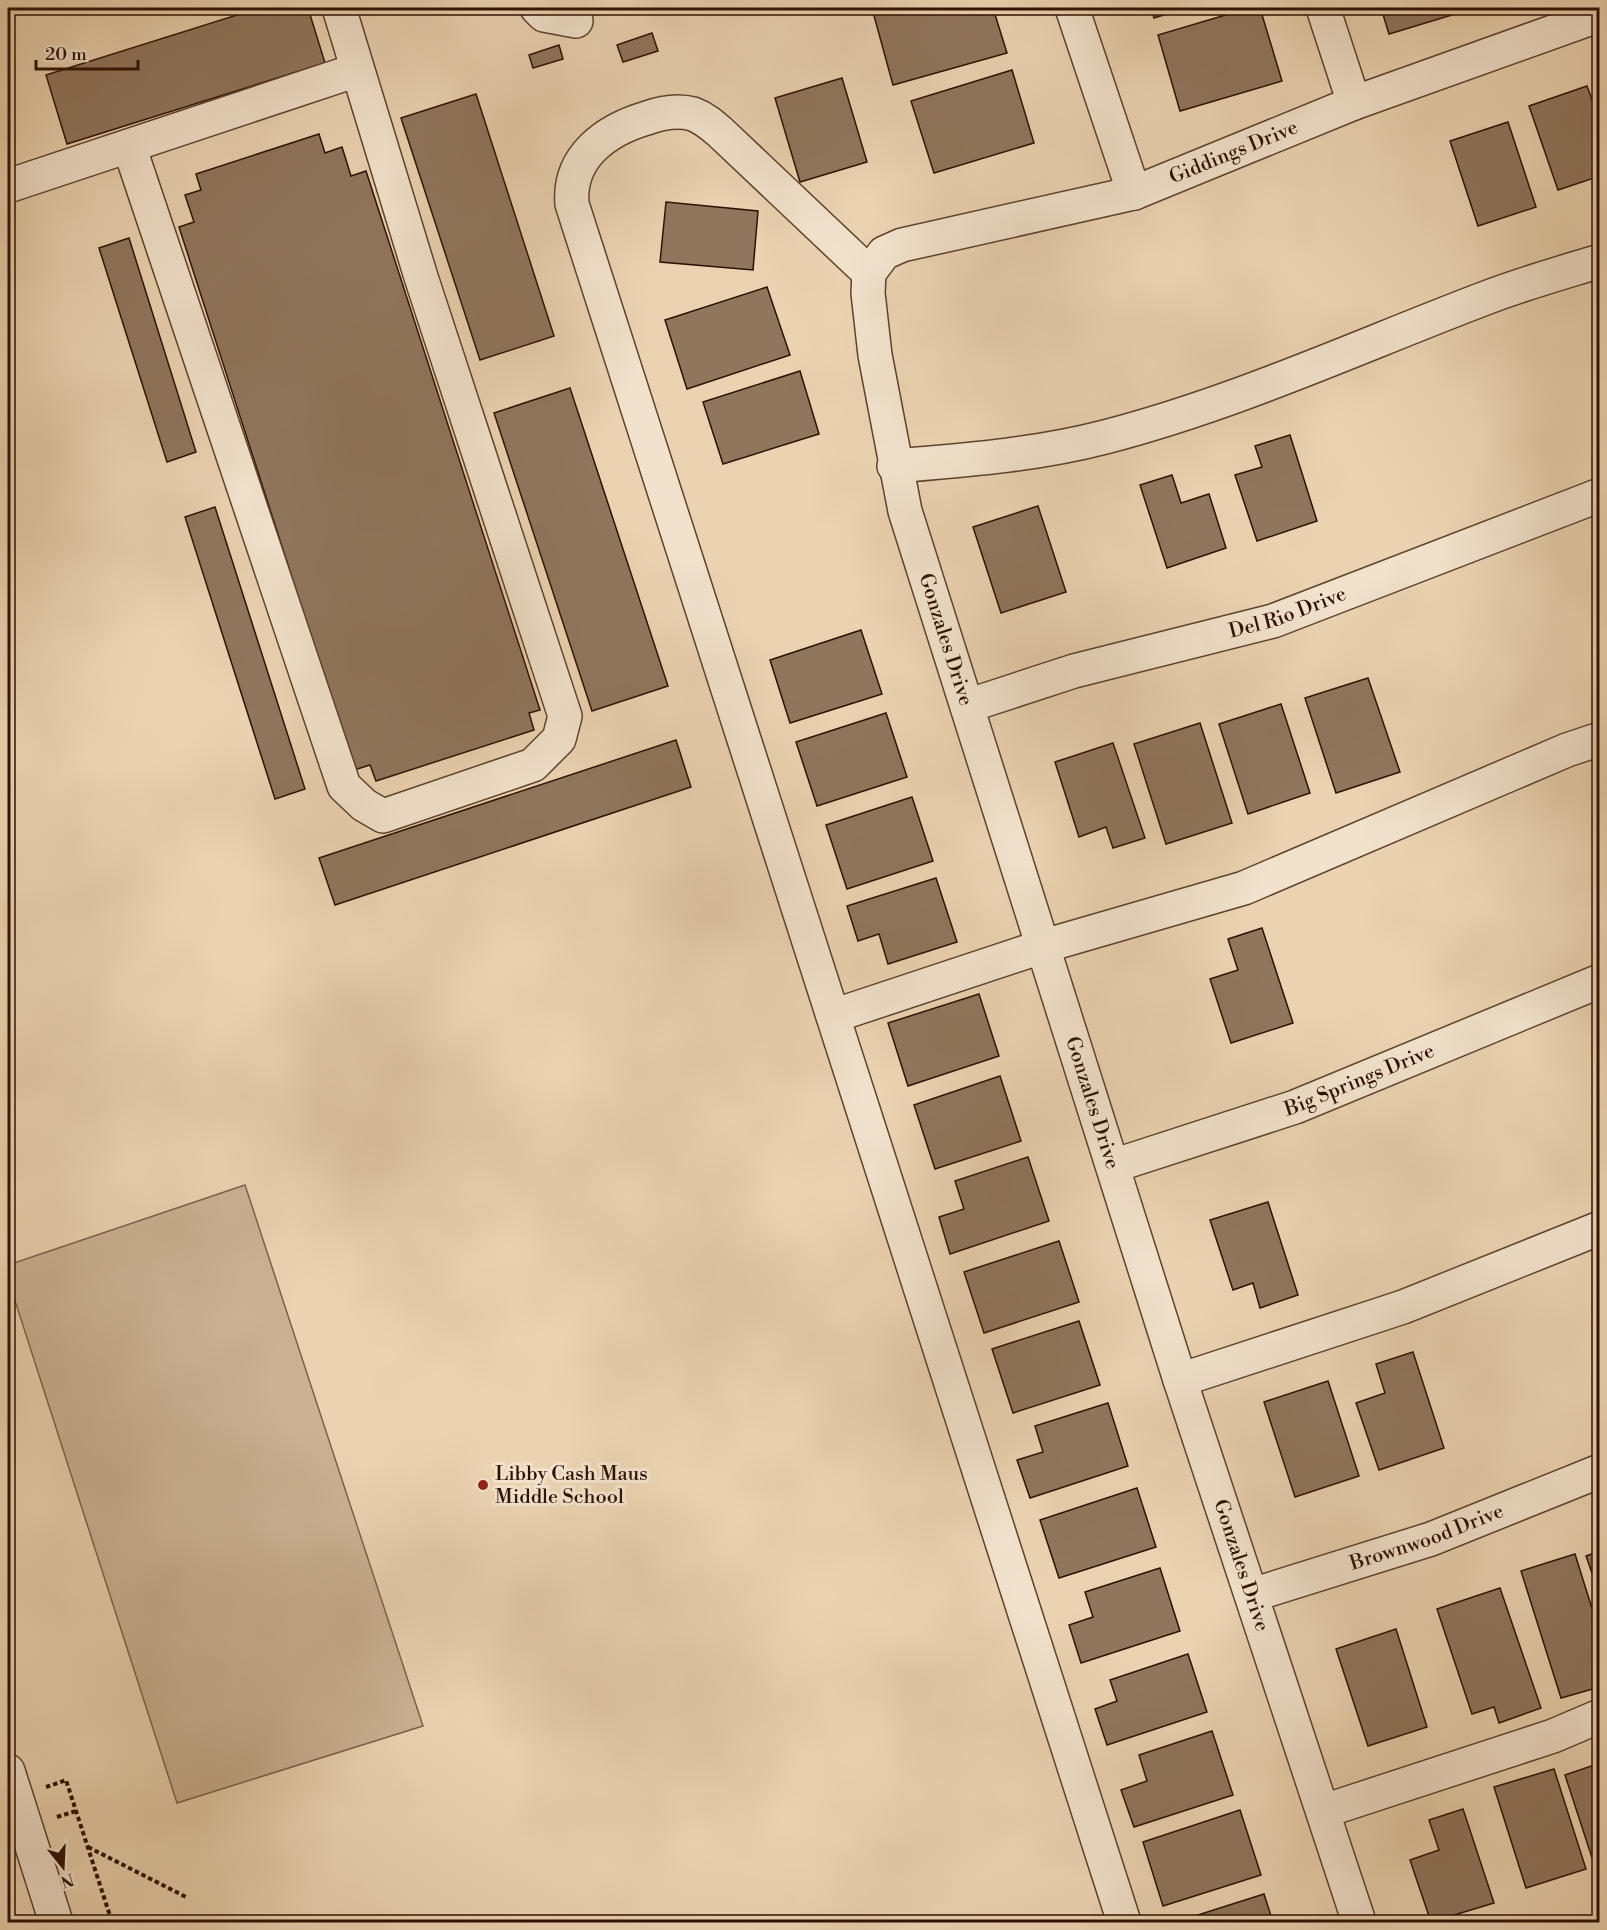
<svg xmlns="http://www.w3.org/2000/svg" width="1607" height="1930" font-family="'Libre Bodoni',serif">
  <style>
    .green { fill: #cbb293; stroke: #7c624b; stroke-width: 1.5 }
    .building { fill: #90765d; stroke: #2e1103; stroke-width: 1.5 }
    .lines { fill: none; stroke-linecap: round; stroke-linejoin: round }
    .minor-casing { stroke: #5d422e; stroke-width: 36 }
    .path { stroke: #2e1103; stroke-width: 4; stroke-dasharray: 4.5 3; stroke-linecap: butt }
    .minor { stroke: #f2e2cc; stroke-width: 33 }
    .poi-dot { fill: #8f2418; stroke: #f2e2cc; stroke-width: 2 }
    .labels { text-anchor: middle; dominant-baseline: central; stroke-width: 6; stroke-linejoin: round; paint-order: stroke }
    .street-label { font-size: 20px; fill: #2e1103; stroke: #f2e2cc }
    .poi-label { font-size: 20px; fill: #2e1103; stroke: #f2e2cc; text-anchor: start }
  </style>
  <rect width="100%" height="100%" fill="#ebd3b1"/>
  <filter id="stains"><feTurbulence type="fractalNoise" baseFrequency=".00333" numOctaves="4"/><feColorMatrix values="0 0 0 0 .2 0 0 0 0 .09 0 0 0 0 .02 0 0 0 .5 -.17"/></filter>
  <radialGradient id="worn" r=".72"><stop offset=".6" stop-color="#630" stop-opacity="0"/><stop offset="1" stop-color="#630" stop-opacity=".3"/></radialGradient>
  <!-- green -->
  <polygon class="green" points="245,1185 423,1726 177,1803 8,1279 8,1265"/>
  <!-- building -->
  <g class="building">
    <polygon points="259,8 308,8 325,63 67,144 46,75"/>
    <polygon points="887,8 993,8 1007,53 893,85 873,12"/>
    <polygon points="1151,8 1186,8 1154,18"/>
    <polygon points="1249,8 1260,8 1282,81 1180,111 1158,35"/>
    <polygon points="1381,8 1475,8 1389,34"/>
    <polygon points="652,33 658,51 623,62 617,45"/>
    <polygon points="559,45 563,59 533,68 529,55"/>
    <polygon points="1012,70 1034,143 934,173 911,101"/>
    <polygon points="842,78 867,162 800,182 775,98"/>
    <polygon points="1587,86 1600,122 1600,176 1558,190 1529,106"/>
    <polygon points="476,94 554,336 480,360 401,118"/>
    <polygon points="1508,122 1536,207 1478,226 1450,141"/>
    <polygon points="319,134 325,153 342,147 351,176 366,171 540,710 529,713 534,730 376,781 370,765 354,770 179,227 194,222 185,195 201,190 196,174"/>
    <polygon points="666,202 758,211 753,270 660,262"/>
    <polygon points="129,238 196,452 167,462 99,248"/>
    <polygon points="767,287 790,355 687,389 665,320"/>
    <polygon points="800,371 819,434 723,464 703,402"/>
    <polygon points="570,388 668,686 592,711 494,413"/>
    <polygon points="1290,435 1317,521 1257,541 1235,475 1262,467 1255,446"/>
    <polygon points="1172,475 1181,503 1209,494 1226,548 1167,568 1140,485"/>
    <polygon points="1038,506 1066,592 1001,613 973,527"/>
    <polygon points="215,507 305,789 275,799 185,517"/>
    <polygon points="861,630 882,694 790,723 770,660"/>
    <polygon points="1368,678 1400,772 1336,793 1305,698"/>
    <polygon points="1281,704 1310,793 1248,814 1219,724"/>
    <polygon points="886,713 907,777 817,806 796,742"/>
    <polygon points="1200,723 1232,823 1166,844 1134,744"/>
    <polygon points="676,740 691,787 335,905 319,858"/>
    <polygon points="1113,743 1145,838 1113,848 1106,827 1079,837 1055,762"/>
    <polygon points="912,797 933,861 847,889 826,825"/>
    <polygon points="936,878 957,942 888,964 879,934 858,941 847,906"/>
    <polygon points="1262,928 1293,1023 1231,1043 1210,979 1238,970 1228,939"/>
    <polygon points="979,994 999,1056 908,1086 888,1023"/>
    <polygon points="1000,1076 1021,1141 935,1169 914,1105"/>
    <polygon points="1028,1157 1049,1221 950,1254 939,1217 964,1209 955,1181"/>
    <polygon points="1268,1202 1298,1295 1260,1308 1253,1283 1233,1290 1210,1220"/>
    <polygon points="1059,1241 1079,1302 984,1333 964,1272"/>
    <polygon points="1079,1321 1100,1385 1013,1413 992,1349"/>
    <polygon points="1413,1352 1444,1448 1379,1470 1356,1403 1385,1393 1376,1364"/>
    <polygon points="1328,1381 1359,1476 1295,1497 1264,1402"/>
    <polygon points="1108,1403 1128,1466 1030,1498 1017,1460 1043,1452 1035,1426"/>
    <polygon points="1137,1488 1156,1547 1059,1578 1040,1520"/>
    <polygon points="1600,1551 1600,1596 1586,1556"/>
    <polygon points="1575,1554 1600,1634 1600,1687 1561,1698 1521,1571"/>
    <polygon points="1160,1568 1180,1631 1081,1663 1069,1625 1093,1617 1085,1592"/>
    <polygon points="1500,1588 1541,1708 1499,1723 1494,1707 1472,1714 1437,1609"/>
    <polygon points="1396,1629 1427,1727 1368,1746 1336,1649"/>
    <polygon points="1188,1654 1207,1712 1107,1745 1095,1709 1117,1701 1110,1680"/>
    <polygon points="1212,1731 1233,1795 1134,1827 1121,1790 1147,1781 1139,1755"/>
    <polygon points="1600,1763 1600,1866 1595,1867 1565,1775"/>
    <polygon points="1554,1769 1586,1869 1526,1888 1494,1787"/>
    <polygon points="1463,1809 1494,1903 1431,1922 1410,1860 1439,1850 1429,1820"/>
    <polygon points="1240,1810 1261,1875 1163,1906 1143,1842"/>
    <polygon points="1264,1894 1273,1922 1176,1922"/>
  </g>
  <g class="lines">
    <!-- minor casing -->
    <g class="minor-casing">
      <g id="minor">
        <polyline points="537,8 544,15 576,21"/>
        <polyline points="1072,8 1134,193"/>
        <polyline points="1323,8 1354,103"/>
        <polyline points="129,146 344,786 364,805 383,816 533,765 559,739 565,716 421,277 339,8"/>
        <polyline points="8,186 357,70"/>
        <path d="M869,273L720,132C712,125 704,118 693,114C678,110 661,113 647,118C606,130 568,157 572,204L1124,1922"/>
        <path id="s1" d="M869,273L868,293L875,355L905,511L1180,1380L1359,1922"/>
        <path id="s2" d="M869,273L884,253L902,245L1134,193L1354,103L1600,15"/>
        <path d="M894,466C965,460 1036,455 1105,437C1236,403 1357,347 1483,299C1521,284 1561,273 1600,261"/>
        <path id="s3" d="M967,706L1074,671L1273,621L1600,495"/>
        <polyline points="833,1016 1044,946 1244,888 1567,750 1600,739"/>
        <path id="s4" d="M1113,1166L1295,1107L1600,981"/>
        <polyline points="1180,1380 1403,1307 1600,1228"/>
        <path id="s5" d="M1252,1595L1431,1539L1600,1471"/>
        <polyline points="8,1771 56,1922"/>
        <polyline points="1324,1811 1553,1736 1600,1716"/>
      </g>
    </g>
    <!-- path -->
    <g class="path">
      <polyline points="46,1787 66,1780 112,1922"/>
      <polyline points="57,1817 76,1811"/>
      <polyline points="88,1847 188,1898"/>
    </g>
    <!-- minor -->
    <use href="#minor" class="minor"/>
  </g>
  <!-- markers -->
  <circle class="poi-dot" cx="483" cy="1485" r="6"/>
  <g class="labels">
    <!-- street labels -->
    <g class="street-label">
      <text stroke="none"><textPath href="#s2" startOffset="390">Giddings Drive</textPath></text>
      <text stroke="none"><textPath href="#s3" startOffset="334">Del Rio Drive</textPath></text>
      <text stroke="none"><textPath href="#s1" startOffset="376">Gonzales Drive</textPath></text>
      <text stroke="none"><textPath href="#s4" startOffset="261">Big Springs Drive</textPath></text>
      <text stroke="none"><textPath href="#s1" startOffset="862">Gonzales Drive</textPath></text>
      <text stroke="none"><textPath href="#s5" startOffset="184">Brownwood Drive</textPath></text>
      <text stroke="none"><textPath href="#s1" startOffset="1348">Gonzales Drive</textPath></text>
    </g>
    <!-- poi labels -->
    <g class="poi-label">
      <text x="495" y="1474">Libby Cash Maus<tspan x="495" dy="23">Middle School</tspan></text>
    </g>
  </g>
  <!-- margin -->
  <rect width="1607" height="1930" fill="none" stroke="#ebd3b1" stroke-width="30"/>
  <rect x="9" y="9" width="1589" height="1912" fill="none" stroke="#2e1103" stroke-width="3"/>
  <rect x="15" y="15" width="1577" height="1900" fill="none" stroke="#2e1103" stroke-width="1.5"/>
  <!-- north arrow -->
  <g transform="translate(63 1867) rotate(162)" stroke="#f2e2cc" stroke-width="4.5" paint-order="stroke">
  <path d="M0-4.5L10 22L0 15L-10 22Z" fill="#2e1103"/>
  <text y="-9" font-size="16" font-weight="bold" text-anchor="middle" fill="#2e1103">N</text>
  </g>
  <!-- scale -->
  <path d="M36 60v9h102v-9" fill="none" stroke="#2e1103" stroke-width="3"/>
  <text x="45" y="60" font-size="18" fill="#2e1103" stroke="#f2e2cc" stroke-width="4.5" paint-order="stroke">20 m</text>
  <rect width="100%" height="100%" filter="url(#stains)"/>
  <rect width="100%" height="100%" fill="url(#worn)"/>
</svg>
